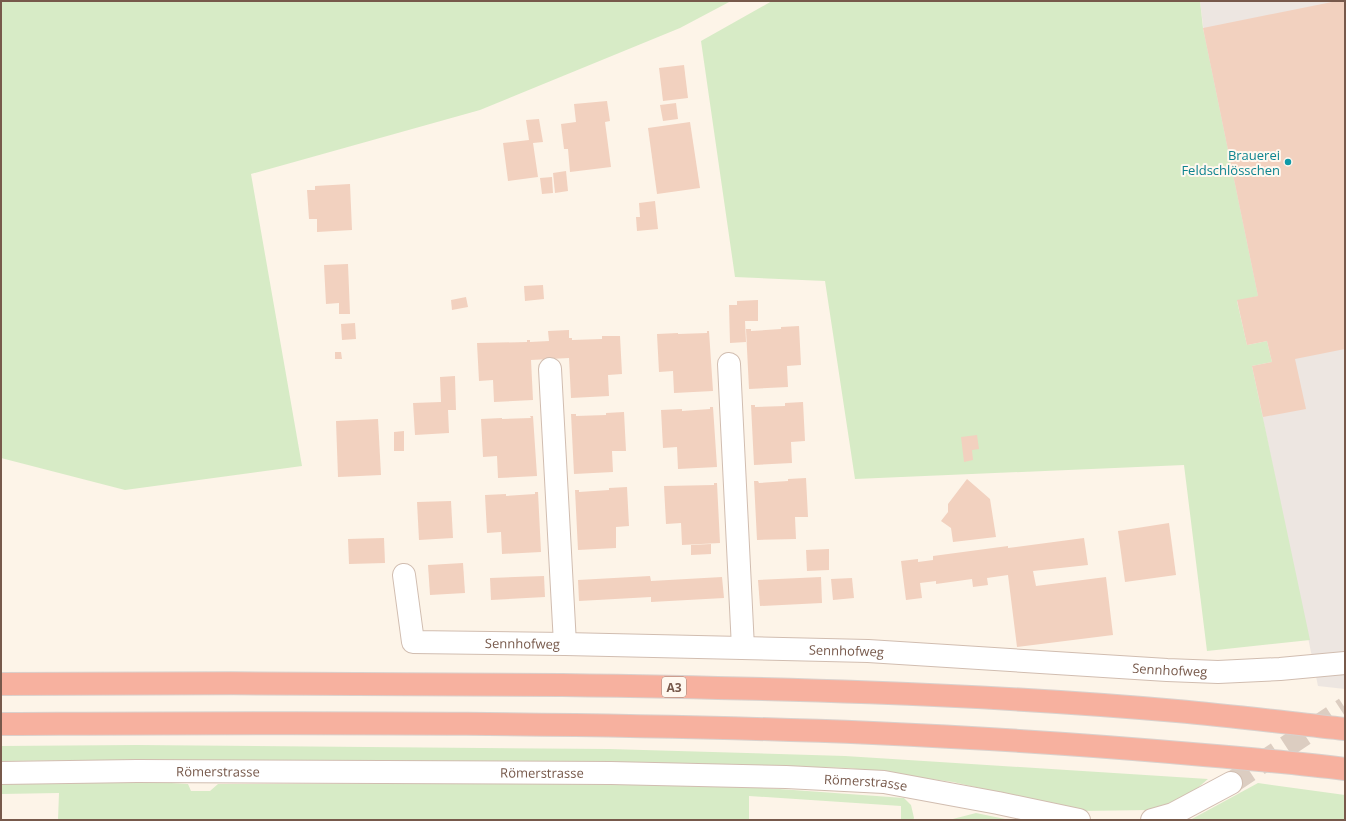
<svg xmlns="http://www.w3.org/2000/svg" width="1346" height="821" font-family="'Open Sans',sans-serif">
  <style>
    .industrial { fill: #ede6e1 }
    .green { fill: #d7ebc6 }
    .building { fill: #f2d1bf }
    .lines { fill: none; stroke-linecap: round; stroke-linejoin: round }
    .minor-tunnel { stroke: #dccdc1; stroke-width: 22; stroke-dasharray: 22 11; stroke-linecap: butt }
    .minor-casing { stroke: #d1bdb0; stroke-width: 24 }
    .highway-casing { stroke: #d9d1cd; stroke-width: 24 }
    .minor { stroke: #fff; stroke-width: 22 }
    .highway { stroke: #f7b19f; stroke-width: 22 }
    .culture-dot { fill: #0f9aa8; stroke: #fff8ef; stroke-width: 1.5 }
    .labels { text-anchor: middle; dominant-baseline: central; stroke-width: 4; stroke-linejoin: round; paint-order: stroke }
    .shield { fill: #fff8ef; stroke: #a0897c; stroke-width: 1 }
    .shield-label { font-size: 12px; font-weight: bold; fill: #77594b }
    .culture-label { font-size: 13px; fill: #0d838f; stroke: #fff8ef; text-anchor: end }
    .street-label { font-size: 13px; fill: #77594b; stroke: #fff8ef }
  </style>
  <rect width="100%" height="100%" fill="#fdf4e8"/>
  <!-- industrial -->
  <polygon class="industrial" points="1200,1 1345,1 1345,689 1318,686 1252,366 1272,362 1267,341 1247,345 1237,300"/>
  <!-- green -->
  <g class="green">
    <polygon points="1,1 731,1 680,28 480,110 251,174 302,466 125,490 1,458"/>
    <polygon points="772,1 1200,1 1203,28 1258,296 1237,301 1247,345 1267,341 1272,362 1252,366 1310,640 1207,651 1184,465 855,479 825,281 735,277 701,41"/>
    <polygon points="137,745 609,749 845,756 1208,779 1187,797 1149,810 1080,811 953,782 849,768 609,762 137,760 1,761 1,746"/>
    <polygon points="138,781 188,784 191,791 210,791 218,784 608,783 751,787 904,798 911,805 914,818 913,820 901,820 901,806 749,796 749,820 58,820 59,793 1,794 1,784"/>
    <polygon points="1258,783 1345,795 1345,820 1190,820"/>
    <polygon points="976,813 1010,820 949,820"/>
  </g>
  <!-- building -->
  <g class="building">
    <polygon points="1337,1 1345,1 1345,349 1295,359 1306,409 1263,417 1252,366 1272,362 1267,341 1247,345 1237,300 1258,296 1203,28"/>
    <polygon points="684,65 688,98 663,101 659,68"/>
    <polygon points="607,101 610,121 605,122 611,167 570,172 568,149 564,149 561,124 576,122 574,104"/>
    <polygon points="676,103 678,119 663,121 660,105"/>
    <polygon points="539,119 543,142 533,143 538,177 508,181 503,143 529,140 526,120"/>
    <polygon points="690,122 700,188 657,194 648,128"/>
    <polygon points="566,171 568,191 555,193 553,173"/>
    <polygon points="552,177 553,193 542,194 540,178"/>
    <polygon points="350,184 352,230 317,232 317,219 309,219 307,190 315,190 315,186"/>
    <polygon points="655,201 658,229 637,231 636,217 640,217 639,203"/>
    <polygon points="348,264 350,314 339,314 339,303 326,304 324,265"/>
    <polygon points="543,285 544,299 525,301 524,286"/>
    <polygon points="466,297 468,307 452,310 451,300"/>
    <polygon points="758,300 758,321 745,321 746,342 730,343 729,305 737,305 737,301"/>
    <polygon points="355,323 356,339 342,340 341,324"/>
    <polygon points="799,326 801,365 787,366 788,387 749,389 746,329 751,329 751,331 781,329 781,327"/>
    <polygon points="569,330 569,338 572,338 572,340 602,339 602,336 620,336 622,374 608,375 609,396 571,398 569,358 531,360 533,400 494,402 493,380 479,381 477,343 527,342 527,340 530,340 530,342 549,341 548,331"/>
    <polygon points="707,331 709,331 713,391 674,393 673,371 659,372 657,334 678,333 678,334 707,333"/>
    <polygon points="335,352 341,352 342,359 335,359"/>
    <polygon points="455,376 456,410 448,410 449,433 415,435 413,403 441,402 440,377"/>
    <polygon points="803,402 805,441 791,442 792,463 754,465 751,405 755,405 755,407 785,406 785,403"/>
    <polygon points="710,407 713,407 717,467 678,469 677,447 663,448 661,410 682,409 682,411 710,409"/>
    <polygon points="624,412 626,451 612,451 613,472 574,474 571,414 576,414 576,416 606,415 606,413"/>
    <polygon points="530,416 533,416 537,476 498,478 497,456 483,457 481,419 502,418 502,419 531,418"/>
    <polygon points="378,419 381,475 338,477 336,421"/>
    <polygon points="404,431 404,451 394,451 394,432"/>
    <polygon points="977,435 979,449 972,450 973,460 964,462 961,437"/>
    <polygon points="806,478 808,517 795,517 796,539 757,540 754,481 758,481 759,483 788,481 788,479"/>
    <polygon points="967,479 990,499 996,537 953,542 951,528 941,521 948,512 948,504"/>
    <polygon points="714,483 717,483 720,543 682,545 681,523 666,524 664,486 714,485"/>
    <polygon points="627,487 629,526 616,527 616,548 578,550 575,490 579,490 579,492 609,490 609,488"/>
    <polygon points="535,492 538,492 541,552 502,554 501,532 487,533 485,495 506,494 506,496 535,494"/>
    <polygon points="451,501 453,538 419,540 417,502"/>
    <polygon points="1169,523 1176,575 1125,582 1118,531"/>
    <polygon points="384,538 385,563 349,564 348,539"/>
    <polygon points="1084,538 1088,565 1033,571 1036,586 1106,577 1113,635 1017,647 1008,575 987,578 988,585 973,587 972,579 936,584 936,581 920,583 922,598 906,600 901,561 918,559 918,562 933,560 933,556 1008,546 1008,548"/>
    <polygon points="711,544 711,554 691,555 691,545"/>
    <polygon points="829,549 829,570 807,571 806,550"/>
    <polygon points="463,563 465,593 430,595 428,565"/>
    <polygon points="544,576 545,597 491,600 490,578"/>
    <polygon points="650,576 651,581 722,577 724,598 651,602 651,597 579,601 578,580"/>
    <polygon points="821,577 822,603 760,606 758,580"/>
    <polygon points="852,578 854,598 833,600 831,579"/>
  </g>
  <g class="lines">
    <!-- minor-tunnel -->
    <polyline class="minor-tunnel" points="1231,783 1345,708"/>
    <!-- minor casing -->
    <g class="minor-casing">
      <g id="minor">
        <polyline points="729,364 743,648"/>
        <polyline points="550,369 565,644"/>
        <path id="s1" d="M404,575L413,642L565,644L868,651L1167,670L1218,672L1280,669L1345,663"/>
        <path id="s2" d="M1,773L137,771L611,773L786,777L884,782L998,803L1079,820"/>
        <polyline points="1152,820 1173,814 1231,783"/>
      </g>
    </g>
    <!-- highway casing -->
    <g class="highway-casing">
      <g id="highway">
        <path d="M1,684C188,683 375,683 562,685C767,688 972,693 1177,711C1233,716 1289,723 1345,729"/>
        <path d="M1,724C292,723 583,721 873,733C984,738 1094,745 1204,755C1251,759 1298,763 1345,769"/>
      </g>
    </g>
    <!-- minor -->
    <use href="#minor" class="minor"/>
    <!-- highway -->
    <use href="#highway" class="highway"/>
  </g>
  <!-- markers -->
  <circle class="culture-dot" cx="1288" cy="162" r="4"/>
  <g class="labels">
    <!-- shield labels -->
    <rect class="shield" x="662" y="677" width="24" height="20" rx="3"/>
    <g class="shield-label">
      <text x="674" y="687">A3</text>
    </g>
    <!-- culture labels -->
    <g class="culture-label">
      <text x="1280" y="155">Brauerei<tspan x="1280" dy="15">Feldschlösschen</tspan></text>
    </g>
    <!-- street labels -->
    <g class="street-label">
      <text stroke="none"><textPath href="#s1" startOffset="177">Sennhofweg</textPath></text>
      <text stroke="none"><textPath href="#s1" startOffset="501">Sennhofweg</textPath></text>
      <text stroke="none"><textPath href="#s1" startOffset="825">Sennhofweg</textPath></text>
      <text stroke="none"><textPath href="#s2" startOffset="217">Römerstrasse</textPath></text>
      <text stroke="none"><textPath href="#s2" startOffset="541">Römerstrasse</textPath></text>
      <text stroke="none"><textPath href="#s2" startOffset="865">Römerstrasse</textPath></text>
    </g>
  </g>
  <!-- border -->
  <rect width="1346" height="821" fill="none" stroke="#77594b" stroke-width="4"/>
</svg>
